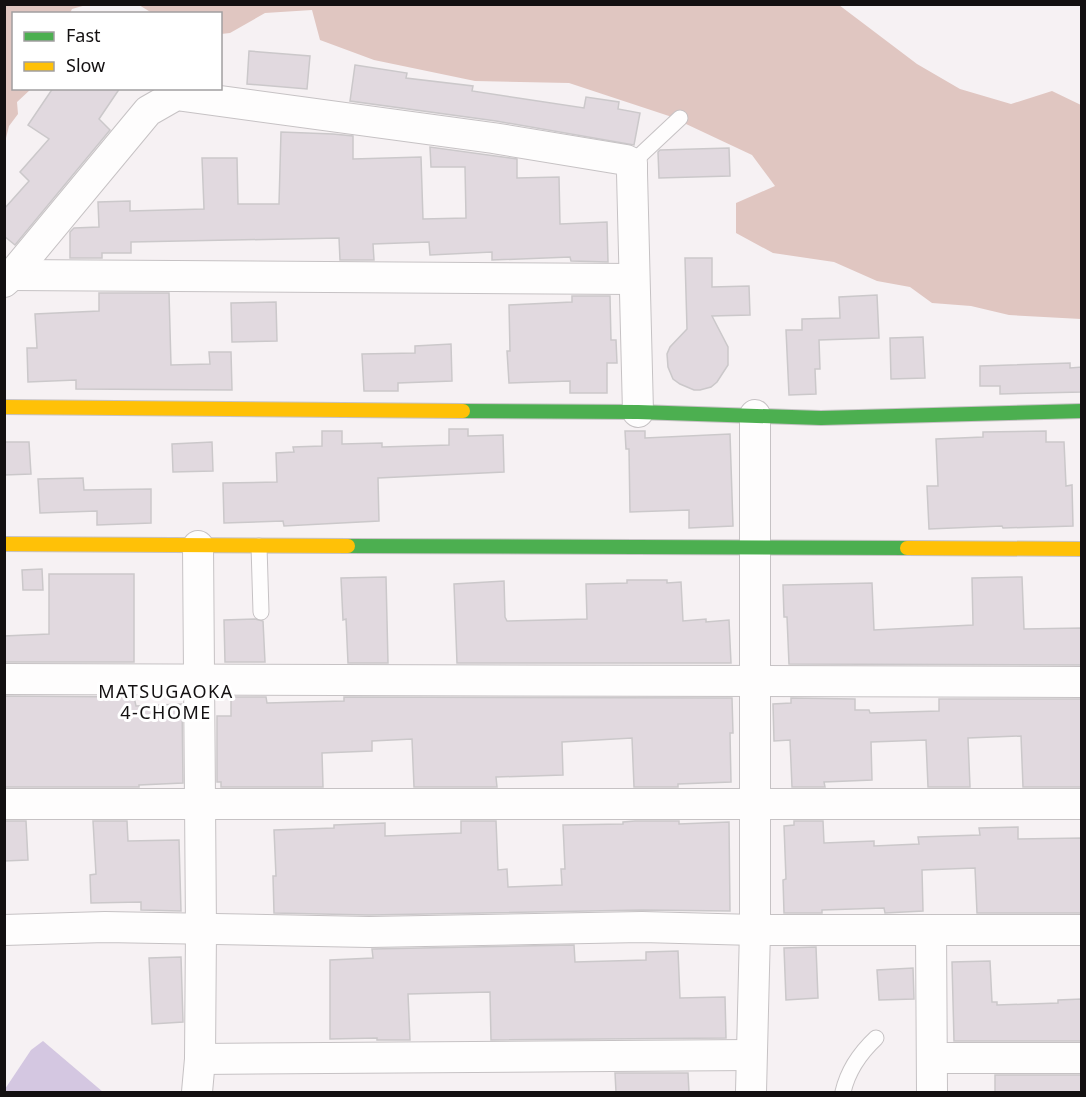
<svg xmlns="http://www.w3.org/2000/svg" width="1086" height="1097" font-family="'Noto Sans',sans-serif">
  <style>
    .forest { fill: #e0c6c1 }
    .water { fill: #d4c7e1 }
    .building { fill: #e1d9df; stroke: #cbc8ca; stroke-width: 1.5 }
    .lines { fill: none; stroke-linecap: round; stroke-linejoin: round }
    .lane-casing { stroke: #c6c2c4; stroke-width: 17 }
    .street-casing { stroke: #c6c2c4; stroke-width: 32 }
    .fast-casing { stroke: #c6c2c4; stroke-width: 16 }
    .slow-casing { stroke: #c6c2c4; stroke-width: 16 }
    .lane { stroke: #fefdfd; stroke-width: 15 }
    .street { stroke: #fefdfd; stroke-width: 30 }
    .fast { stroke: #4caf50; stroke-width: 14 }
    .slow { stroke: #ffc107; stroke-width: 14 }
    .labels { text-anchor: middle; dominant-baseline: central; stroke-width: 6; stroke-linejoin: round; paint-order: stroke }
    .neighbourhood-label { font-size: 18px; letter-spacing: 1.5px; fill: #131011; stroke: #fff }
  </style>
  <rect width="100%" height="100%" fill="#f6f1f3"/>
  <!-- forest -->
  <g class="forest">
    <polygon points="5,4 86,5 72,9 70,13 14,14 14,88 31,89 17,102 18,114 9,126 5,142"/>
    <polygon points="139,5 839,5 917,64 960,89 1011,104 1052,91 1081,105 1081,319 1009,315 971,306 932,303 910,287 877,281 834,262 773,253 736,233 736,203 775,186 752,155 669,116 569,83 475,81 374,60 320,40 312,10 265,13 230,33 221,34 220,14 152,13"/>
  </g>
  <!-- water -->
  <polygon class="water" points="43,1041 103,1092 5,1092 5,1089 31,1050"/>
  <!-- building -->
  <g class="building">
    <polygon points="249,51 310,56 307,89 247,84"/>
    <polygon points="355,65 407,73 406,78 473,86 472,91 584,108 586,97 619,102 618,109 640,113 634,145 496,121 350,101"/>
    <polygon points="53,88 120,88 99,119 110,130 15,245 4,236 4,209 29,181 20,172 49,139 28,125"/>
    <polygon points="281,132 333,134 353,136 353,159 421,157 423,219 466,218 465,167 431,167 430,147 517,159 517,178 559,177 560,224 607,222 608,262 571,261 570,257 492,260 492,252 430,255 429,242 373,244 374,260 340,260 339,238 131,242 131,253 102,253 102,258 70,258 70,232 74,228 99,227 98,202 130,201 130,211 204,209 202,158 237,158 238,204 279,204"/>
    <polygon points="729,148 730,176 659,178 658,152 660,150"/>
    <polygon points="685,258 712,258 712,287 749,286 750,315 712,316 728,347 728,365 717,382 711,387 700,390 694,390 680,384 673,379 668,367 667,354 670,347 687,329"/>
    <polygon points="99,293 169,293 171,365 210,364 209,352 231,352 232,390 76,389 76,380 28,382 27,348 37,348 35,314 99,311"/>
    <polygon points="877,295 879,338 819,340 820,369 815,369 816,394 789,395 786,330 802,330 802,319 840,318 839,297"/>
    <polygon points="572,296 610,296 611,340 616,340 617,363 607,363 607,393 570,393 570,381 509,383 507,351 510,351 509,305 572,302"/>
    <polygon points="276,302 277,341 232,342 231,303"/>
    <polygon points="923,337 925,378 891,379 890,338"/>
    <polygon points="451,344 452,381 398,383 398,391 364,391 362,354 415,353 415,346"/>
    <polygon points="1070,363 1070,368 1082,367 1082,392 1000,394 1000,386 980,386 980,366"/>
    <polygon points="449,429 468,429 468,436 503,435 504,472 378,478 379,521 284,526 283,521 224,523 223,483 277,482 276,453 294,452 293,447 322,446 322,431 342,431 342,444 382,443 382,447 449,445"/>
    <polygon points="625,431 645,431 645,438 730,434 733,526 689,528 689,510 630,512 629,449 626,449"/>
    <polygon points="1046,431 1046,442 1064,442 1066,486 1072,485 1073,526 1003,528 1002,526 929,529 927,486 938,486 936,439 983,437 983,432"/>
    <polygon points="4,442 29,442 31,474 4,475"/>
    <polygon points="212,442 213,471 173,472 172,444"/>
    <polygon points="83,478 84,490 151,489 151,523 97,525 97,511 40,513 38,479"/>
    <polygon points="42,569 43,590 23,590 22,570"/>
    <polygon points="49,574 134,574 134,662 4,662 4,636 49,634"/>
    <polygon points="386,577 388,663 348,663 346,619 343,620 341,578"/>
    <polygon points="1022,577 1024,629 1082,628 1082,665 789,664 787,617 784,617 783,585 872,583 874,630 973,625 972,578"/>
    <polygon points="627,580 667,580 667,583 681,582 683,621 706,619 706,622 729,620 731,663 457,663 454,584 504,581 505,617 507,621 587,619 586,584 627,583"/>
    <polygon points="255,619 263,621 265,662 225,662 224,620"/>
    <polygon points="4,696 134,697 136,706 182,704 183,783 139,785 139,787 4,787"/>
    <polygon points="231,697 266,697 267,703 344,701 344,697 732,698 733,733 730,733 731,782 678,784 678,787 634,787 632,738 562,742 563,775 496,777 497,787 414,787 412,739 372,741 372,751 322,753 323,787 221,787 221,782 217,782 217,716 231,716"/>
    <polygon points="791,698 855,699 855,710 869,710 870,713 939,711 939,699 1082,699 1082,787 1023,787 1021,736 968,738 970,787 928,787 926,740 871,742 872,780 824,782 825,787 792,787 790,740 774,741 773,704 791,703"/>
    <polygon points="4,821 26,821 28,860 4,861"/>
    <polygon points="93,821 127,821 128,841 179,840 181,911 141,910 141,902 91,903 90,875 96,874"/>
    <polygon points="461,821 496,821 498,870 507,869 508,887 562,885 561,869 565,869 563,825 623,824 623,822 635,821 679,821 679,824 729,822 730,911 642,910 369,915 274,913 273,876 276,876 274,830 334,828 334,825 385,823 385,836 461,833"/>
    <polygon points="794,821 823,821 824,843 874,841 874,846 919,844 918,837 980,835 979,828 1018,827 1018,839 1082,838 1082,913 977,913 975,868 922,870 923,911 885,913 884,908 822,910 822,913 784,913 783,880 786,879 784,826 794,825"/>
    <polygon points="574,945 575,962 646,960 646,952 678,951 680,998 725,997 726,1038 491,1040 490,992 408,994 410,1040 377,1040 377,1038 330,1039 330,960 373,958 372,949"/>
    <polygon points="816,947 818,998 786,1000 784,948"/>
    <polygon points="181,957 183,1022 152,1024 149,958"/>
    <polygon points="990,961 992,1002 997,1002 997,1005 1058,1003 1058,1000 1082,999 1082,1041 954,1041 952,962"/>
    <polygon points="913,968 914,999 879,1000 877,970"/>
    <polygon points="615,1073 688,1073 689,1092 616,1092"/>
    <rect x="995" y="1075" width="87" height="17"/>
  </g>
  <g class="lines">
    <!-- lane casing -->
    <g class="lane-casing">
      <g id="lane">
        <polyline points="632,163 680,118"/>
        <polyline points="259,546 261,612"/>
        <path d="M843,1092C848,1070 860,1053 876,1038"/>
      </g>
    </g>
    <!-- street casing -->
    <g class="street-casing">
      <g id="street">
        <polyline points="12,275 634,279"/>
        <polyline points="4,282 12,275 148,111 176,95 493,138 626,160 632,163 632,173 638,412"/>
        <polyline points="4,679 1082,682"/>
        <polyline points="4,804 1082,804"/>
        <polyline points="4,930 105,927 369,932 642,927 755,930 1082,930"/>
        <polyline points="931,930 932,1092"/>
        <polyline points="932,1058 1082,1058"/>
        <polyline points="200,1059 751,1055"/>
        <polyline points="197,1092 200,1059 201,929 198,546"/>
        <polyline points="751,1092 755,930 755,415"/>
      </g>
    </g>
    <!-- fast casing -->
    <g class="fast-casing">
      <g id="fast">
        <polyline points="463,411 638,412 821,418 1082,411"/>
        <polyline points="348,546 907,548"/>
      </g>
    </g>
    <!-- slow casing -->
    <g class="slow-casing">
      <g id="slow">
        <polyline points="4,407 463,411"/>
        <polyline points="4,544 348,546"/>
        <polyline points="907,548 1082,549"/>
      </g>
    </g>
    <!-- lane -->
    <use href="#lane" class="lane"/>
    <!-- street -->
    <use href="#street" class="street"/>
    <!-- fast -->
    <use href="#fast" class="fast"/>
    <!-- slow -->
    <use href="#slow" class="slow"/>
  </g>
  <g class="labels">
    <!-- neighbourhood labels -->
    <g class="neighbourhood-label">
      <text x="166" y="691">MATSUGAOKA<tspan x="166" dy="21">4-CHOME</tspan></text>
    </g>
  </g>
  <!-- border -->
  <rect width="1086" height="1097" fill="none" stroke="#131011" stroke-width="12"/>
  <!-- legend -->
  <rect x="12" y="12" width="210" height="78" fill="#ffffff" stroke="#a19fa0" stroke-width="1.5"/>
  <rect x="24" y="32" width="30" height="9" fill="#4caf50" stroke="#a19fa0" stroke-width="1.5"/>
  <text x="66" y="42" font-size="18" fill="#131011">Fast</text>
  <rect x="24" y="62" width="30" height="9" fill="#ffc107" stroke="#a19fa0" stroke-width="1.5"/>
  <text x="66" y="72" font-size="18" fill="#131011">Slow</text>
</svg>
